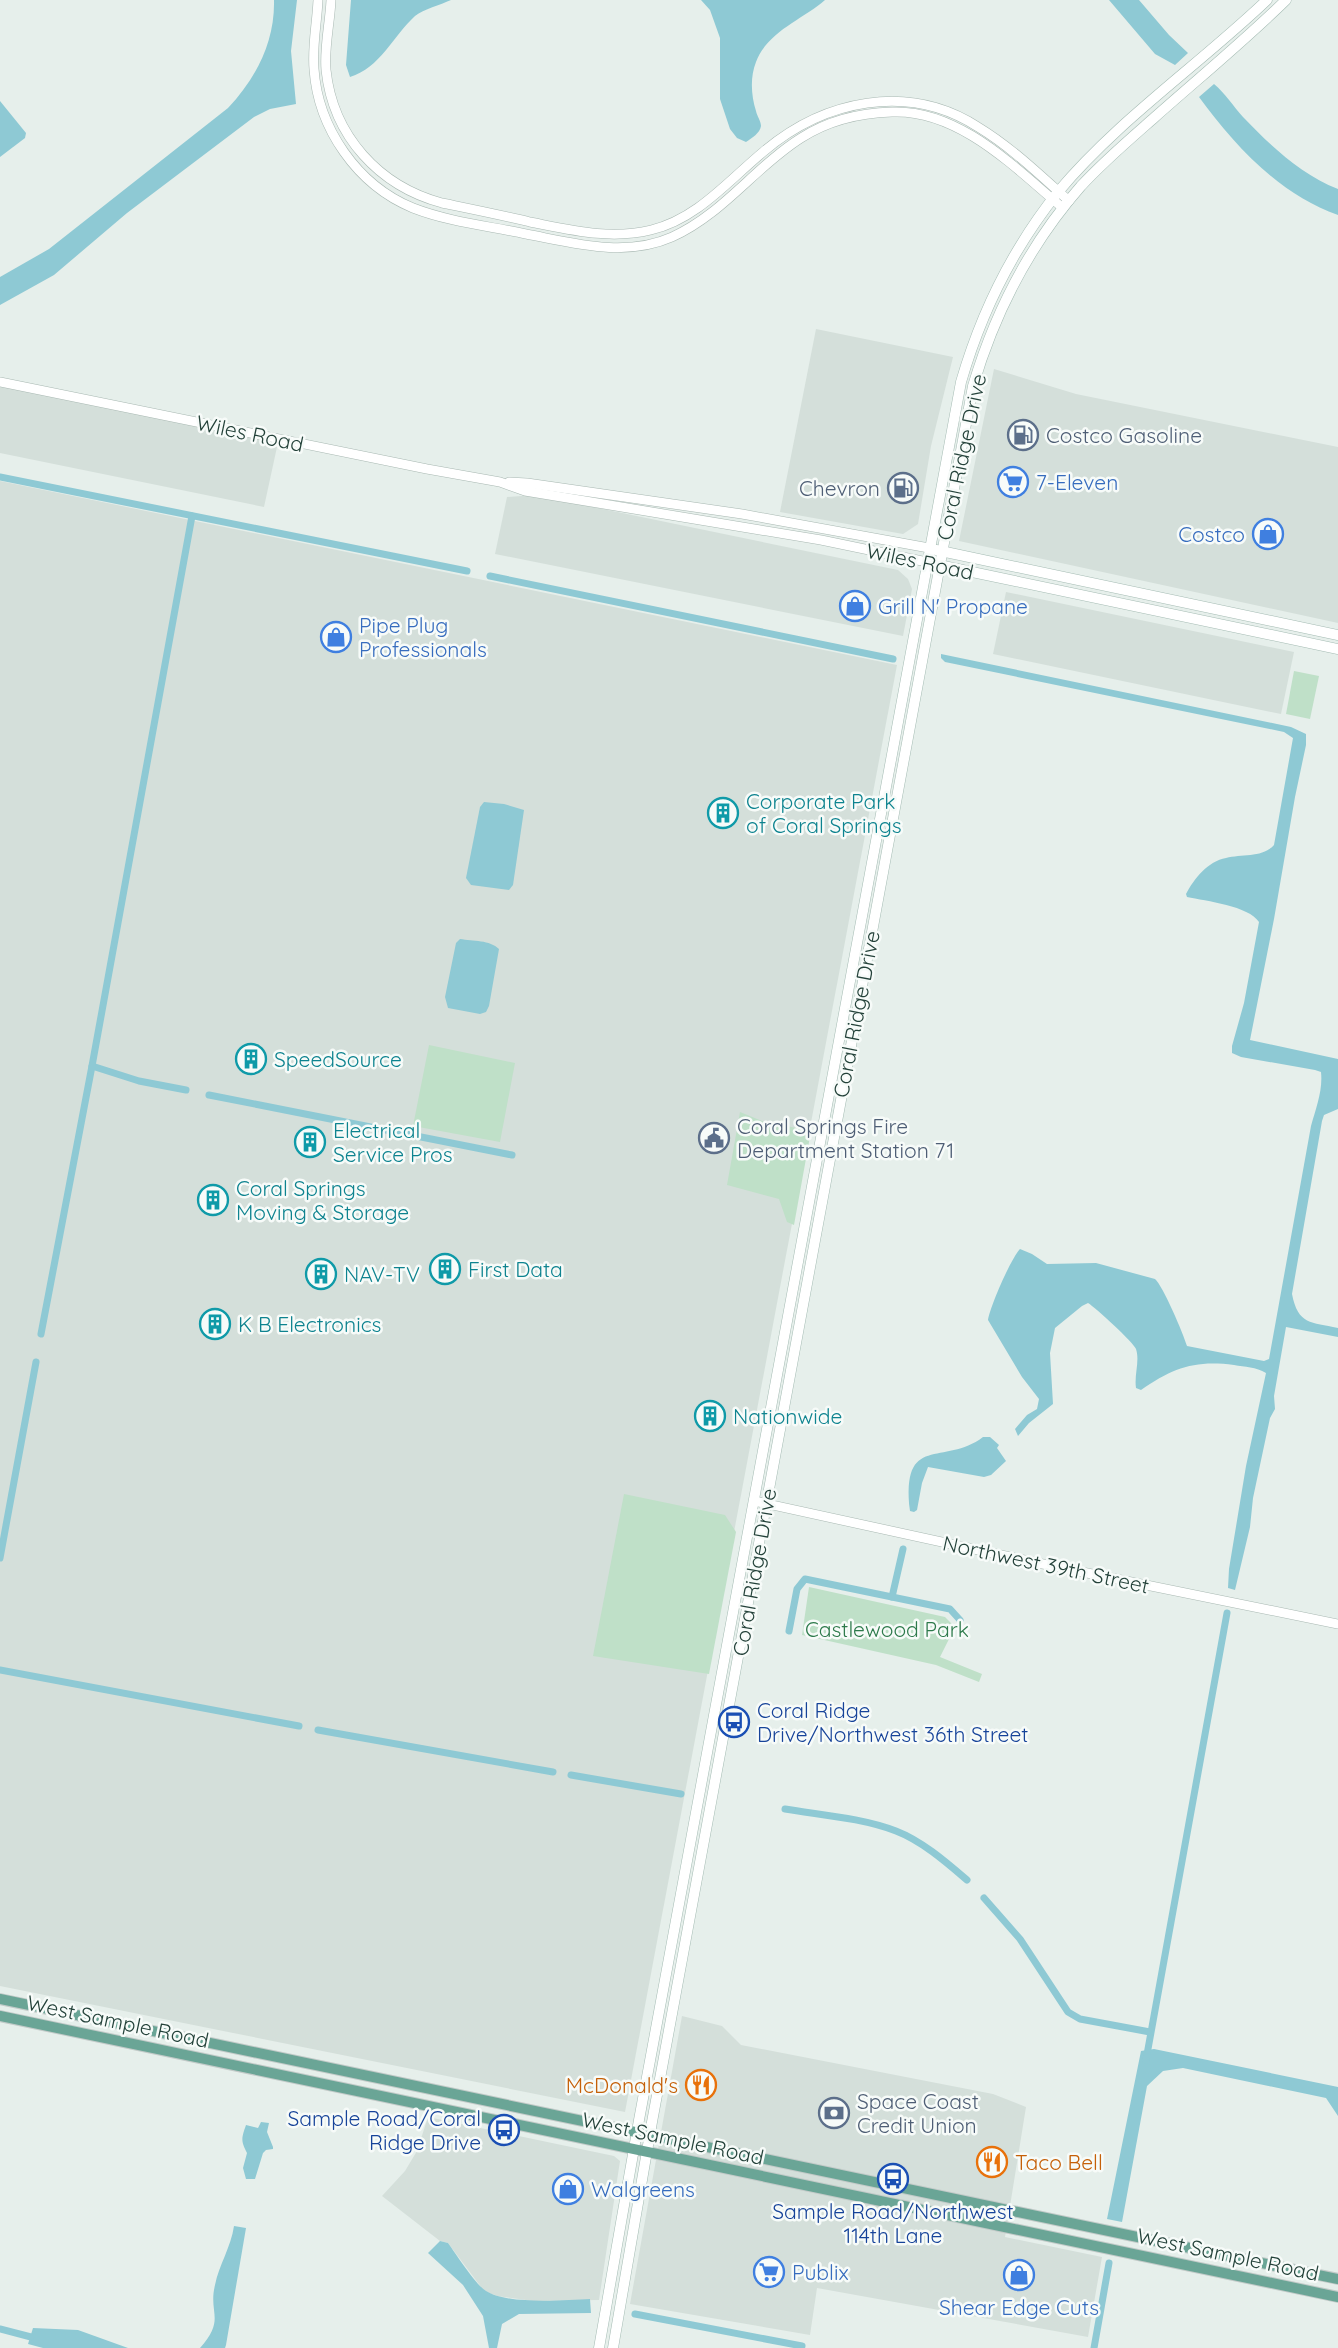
<svg xmlns="http://www.w3.org/2000/svg" width="1338" height="2348" font-family="Quicksand,sans-serif">
  <style>
    .built { fill: #d4dfda }
    .green { fill: #bfe0c8 }
    .water { fill: #8ec9d4 }
    .lines { fill: none; stroke-linecap: round; stroke-linejoin: round }
    .canal { stroke: #8ec9d4; stroke-width: 7 }
    .tertiary-casing { stroke: #a8b8b2; stroke-width: 10 }
    .secondary-casing { stroke: #a4bbb3; stroke-width: 11 }
    .primary-casing { stroke: #c2cac8; stroke-width: 12 }
    .tertiary { stroke: #fff; stroke-width: 9 }
    .secondary { stroke: #fff; stroke-width: 10 }
    .primary { stroke: #6aa596; stroke-width: 10 }
    .labels { text-anchor: middle; dominant-baseline: central; stroke-width: 5; stroke-linejoin: round; paint-order: stroke }
    .street-label { font-size: 21px; fill: #24423a; stroke: #f7fbf9 }
    .service-label { font-size: 21px; fill: #4e5e75; stroke: #f7fbf9; text-anchor: start }
    .shop-label { font-size: 21px; fill: #366cbe; stroke: #f7fbf9; text-anchor: start }
    .culture-label { font-size: 21px; fill: #0d838f; stroke: #f7fbf9; text-anchor: start }
    .park-label { font-size: 21px; fill: #2d7a4b; stroke: #f7fbf9 }
    .transit-label { font-size: 21px; fill: #164399; stroke: #f7fbf9; text-anchor: start }
    .food-label { font-size: 21px; fill: #c56008; stroke: #f7fbf9; text-anchor: end }
  </style>
  <rect width="100%" height="100%" fill="#e6efeb"/>
  <!-- built -->
  <g class="built">
    <polygon points="816,329 953,357 931,446 918,524 903,534 780,512"/>
    <polygon points="994,369 1076,394 1338,447 1338,623 959,541"/>
    <polygon points="0,386 273,442 277,447 264,507 0,453"/>
    <polygon points="0,481 897,665 625,2112 0,1986"/>
    <polygon points="535,495 898,570 908,579 912,589 903,636 495,554 507,497"/>
    <polygon points="1006,592 1294,652 1281,714 993,654"/>
    <polygon points="682,2016 722,2026 741,2045 993,2094 1026,2107 1005,2237 1102,2257 1088,2337 817,2288 810,2335 630,2304"/>
    <polygon points="428,2117 614,2156 620,2161 599,2300 533,2301 497,2296 484,2291 448,2243 440,2241 382,2196 405,2171 417,2151"/>
  </g>
  <!-- green -->
  <g class="green">
    <polygon points="1294,671 1319,676 1310,719 1286,714"/>
    <polygon points="429,1045 515,1063 500,1142 413,1126"/>
    <polygon points="740,1112 762,1121 811,1131 794,1225 787,1222 779,1199 727,1185"/>
    <polygon points="624,1494 725,1515 736,1532 709,1674 593,1656"/>
    <polygon points="809,1587 945,1617 955,1627 940,1657 982,1674 979,1682 936,1665 802,1635"/>
  </g>
  <!-- water -->
  <g class="water">
    <path d="M274,0H297L291,51L296,104L270,109L254,117L127,213L54,275L0,305V277L49,249L228,108C256,78 275,42 274,0Z"/>
    <path d="M351,0H451C440,5 424,9 415,16C393,36 380,68 350,77L346,65Z"/>
    <path d="M701,0H825C802,20 768,31 756,62C750,77 751,95 756,111C757,116 761,121 761,126C760,133 752,138 746,142L737,138L730,129L720,99V38L710,10Z"/>
    <polygon points="1109,0 1139,0 1169,35 1188,53 1175,65 1155,54"/>
    <path d="M1214,84C1225,93 1233,106 1243,117C1271,146 1300,174 1338,189V215C1280,195 1234,145 1199,97Z"/>
    <polygon points="0,101 26,133 25,138 0,157"/>
    <path d="M941,654L1291,727L1306,734V745L1295,797L1274,919L1250,1040L1338,1059V1109L1324,1115L1322,1121L1292,1294C1298,1325 1311,1322 1338,1328V1337L1286,1327L1274,1396L1275,1409L1270,1418L1253,1498L1250,1527L1235,1590L1228,1588L1229,1569L1246,1466L1266,1373C1256,1367 1245,1367 1234,1365C1194,1360 1173,1368 1141,1390L1136,1388C1134,1375 1140,1361 1136,1349C1134,1343 1095,1307 1088,1303L1082,1306L1055,1328L1050,1353L1053,1404L1029,1423L1018,1436L1015,1429L1027,1415L1037,1409L1039,1399L1022,1377L988,1320C990,1307 1011,1258 1020,1249L1032,1254L1047,1264L1096,1263L1155,1279C1163,1286 1183,1333 1187,1346L1264,1361L1269,1359L1311,1126C1316,1108 1323,1090 1321,1072L1315,1070L1241,1057L1232,1053V1046L1244,1003L1259,922C1249,906 1206,901 1187,897L1186,894C1194,879 1208,861 1226,858C1242,854 1263,858 1274,845L1293,738L1284,732L945,662L941,658Z"/>
    <polygon points="484,802 504,804 524,810 513,885 509,890 471,885 466,878 480,807"/>
    <path d="M460,939C473,941 490,940 499,949L489,1006L486,1012L480,1014L448,1008L445,997L456,943Z"/>
    <path d="M983,1437H990L999,1445L997,1448L1006,1461L991,1475L984,1477L928,1467L922,1483L917,1510L914,1512L910,1511C901,1432 944,1467 983,1437Z"/>
    <polygon points="1154,2049 1338,2087 1338,2116 1326,2098 1183,2068 1163,2071 1147,2086 1122,2222 1107,2219 1141,2051"/>
    <path d="M261,2122L269,2123L267,2132L273,2147V2149L266,2150L263,2153L255,2179H246L243,2168L247,2153C241,2141 241,2139 246,2125L258,2128Z"/>
    <path d="M234,2226L246,2228L226,2345L225,2348H200C226,2319 208,2314 215,2285C219,2265 231,2247 234,2226Z"/>
    <path d="M440,2241L448,2243C456,2254 476,2285 486,2291C508,2305 564,2300 590,2299L591,2313L519,2314L502,2324L497,2348H489L483,2316L463,2285L428,2253Z"/>
    <polygon points="33,2328 78,2330 128,2348 43,2348 28,2344"/>
  </g>
  <g class="lines">
    <!-- canal -->
    <g class="canal">
      <polyline points="0,477 467,571"/>
      <polyline points="490,576 893,659"/>
      <polyline points="92,1066 139,1081 186,1090"/>
      <polyline points="209,1095 512,1155"/>
      <polyline points="41,1334 92,1066 192,516"/>
      <polyline points="0,1558 36,1362"/>
      <polyline points="892,1597 903,1549"/>
      <polyline points="789,1631 797,1589 805,1579 950,1609 960,1620"/>
      <polyline points="0,1670 299,1726"/>
      <polyline points="318,1730 553,1772"/>
      <polyline points="571,1775 681,1794"/>
      <path d="M785,1809C821,1815 862,1818 896,1831C922,1841 946,1862 967,1880"/>
      <polyline points="984,1898 1020,1939 1068,2012 1080,2019 1150,2032"/>
      <polyline points="1146,2060 1227,1613"/>
      <polyline points="635,2314 802,2346"/>
      <polyline points="0,2329 31,2337"/>
      <polyline points="1094,2348 1109,2263"/>
    </g>
    <!-- tertiary casing -->
    <g class="tertiary-casing">
      <g id="tertiary">
        <path d="M318,0C317,23 312,46 314,69C318,128 357,185 413,208C449,222 489,226 526,234C574,243 625,258 672,237C723,214 755,167 801,138C829,120 859,113 892,112C959,109 1015,168 1063,208"/>
        <path d="M331,0C330,23 324,47 326,70C333,136 379,186 442,203C471,209 501,215 530,222C571,230 610,240 651,230C697,219 728,181 763,152C824,100 908,82 978,127C1011,147 1040,175 1069,201"/>
        <polyline points="0,382 427,469 500,482 525,491 821,540 927,562"/>
        <polyline points="509,482 527,483 742,514 929,548"/>
        <polyline points="754,1501 1038,1563 1338,1624"/>
      </g>
    </g>
    <!-- secondary casing -->
    <g class="secondary-casing">
      <g id="secondary">
        <polyline points="936,550 1338,635"/>
        <polyline points="934,564 1338,649"/>
        <path d="M599,2348L639,2120L961,382C981,313 1013,248 1058,192C1117,121 1200,64 1267,0"/>
        <path d="M613,2348L652,2122L973,386C995,312 1030,244 1081,186C1104,161 1130,139 1155,117C1199,78 1244,41 1286,0"/>
      </g>
    </g>
    <!-- primary casing -->
    <g class="primary-casing">
      <g id="primary">
        <polyline points="0,1999 1338,2279"/>
        <polyline points="0,2016 1338,2297"/>
      </g>
    </g>
    <!-- tertiary -->
    <use href="#tertiary" class="tertiary"/>
    <!-- secondary -->
    <use href="#secondary" class="secondary"/>
    <!-- primary -->
    <use href="#primary" class="primary"/>
  </g>
  <!-- icons -->
  <defs>
    <g id="fuel-ring" transform="scale(1.575)"><circle r="9.5" fill="#f7fbf9" stroke="#5c6f8a" stroke-width="1.5"/><path d="M-5.5-6h7V0h2V4h1.3V-2.5L3-4.5l.8-.8L6-3V5H2.5V1h-1V6h-7ZM-4.2-4.7v3.2H.2V-4.7Z" fill="#5c6f8a"/></g>
    <g id="supermarket-ring" transform="scale(1.575)"><circle r="9.5" fill="#f7fbf9" stroke="#3f7fe0" stroke-width="1.5"/><path d="M-6-5.5h2.5l.6 2H6L4.5 2H-2.5L-4.4-4H-6ZM-1.5 3.2a1.3 1.3 0 1 0 .1 0ZM3 3.2a1.3 1.3 0 1 0 .1 0Z" fill="#3f7fe0"/></g>
    <g id="shop-ring" transform="scale(1.575)"><circle r="9.5" fill="#f7fbf9" stroke="#3f7fe0" stroke-width="1.5"/><path d="M-5-2.5h2.3a2.7 3.5 0 0 1 5.4 0H5L5.5 6h-11ZM-1.5-2.5h3a1.5 2.3 0 0 0-3 0Z" fill="#3f7fe0"/></g>
    <g id="building-ring" transform="scale(1.575)"><circle r="9.5" fill="#f7fbf9" stroke="#0f9aa8" stroke-width="1.5"/><path d="M-4-6H4V6H1V3H-1V6H-4ZM-2.5-4.3h1.7v1.8h-1.7ZM.8-4.3h1.7v1.8H.8ZM-2.5-1h1.7V.8h-1.7ZM.8-1h1.7V.8H.8Z" fill="#0f9aa8"/></g>
    <g id="civic-ring" transform="scale(1.575)"><circle r="9.5" fill="#f7fbf9" stroke="#5c6f8a" stroke-width="1.5"/><path d="M-.6-6.5H3V-4.5H.6V-3L4-1V1h2V6H-6V1h2V-1L-.6-3ZM-1.2 2.5V6h2.4V2.5Z" fill="#5c6f8a"/></g>
    <g id="bus-ring" transform="scale(1.575)"><circle r="9.5" fill="#f7fbf9" stroke="#1a4fb4" stroke-width="1.5"/><path d="M-5-6H5V4H4V6H2V4H-2V6H-4V4H-5ZM-3.5-4V0h7V-4ZM-3.5 1.2v1.5H-2V1.2ZM2 1.2v1.5H3.5V1.2Z" fill="#1a4fb4"/></g>
    <g id="restaurant-ring" transform="scale(1.575)"><circle r="9.5" fill="#f7fbf9" stroke="#e8710a" stroke-width="1.5"/><path d="M-5-6h1v4h1v-4h1v4h1v-4h1v5L-1.5 .5V6h-2V.5L-5-1ZM5-6V6H3V1.5H1.5Q1.5-4 5-6Z" fill="#e8710a"/></g>
    <g id="bank-ring" transform="scale(1.575)"><circle r="9.5" fill="#f7fbf9" stroke="#5c6f8a" stroke-width="1.5"/><path d="M-6-4H6V4H-6ZM0-2.3a2.3 2.3 0 1 0 0 4.6a2.3 2.3 0 1 0 0-4.6Z" fill="#5c6f8a"/></g>
  </defs>
  <g fill-rule="evenodd">
    <use href="#fuel-ring" x="1023" y="435"/>
    <use href="#supermarket-ring" x="1013" y="482"/>
    <use href="#fuel-ring" x="903" y="488"/>
    <use href="#shop-ring" x="1268" y="534"/>
    <use href="#shop-ring" x="855" y="606"/>
    <use href="#shop-ring" x="336" y="637"/>
    <use href="#building-ring" x="723" y="813"/>
    <use href="#building-ring" x="251" y="1059"/>
    <use href="#civic-ring" x="714" y="1138"/>
    <use href="#building-ring" x="310" y="1142"/>
    <use href="#building-ring" x="213" y="1200"/>
    <use href="#building-ring" x="445" y="1269"/>
    <use href="#building-ring" x="321" y="1274"/>
    <use href="#building-ring" x="215" y="1324"/>
    <use href="#building-ring" x="710" y="1416"/>
    <use href="#bus-ring" x="734" y="1722"/>
    <use href="#restaurant-ring" x="701" y="2085"/>
    <use href="#bank-ring" x="834" y="2113"/>
    <use href="#bus-ring" x="504" y="2130"/>
    <use href="#restaurant-ring" x="992" y="2162"/>
    <use href="#bus-ring" x="893" y="2179"/>
    <use href="#shop-ring" x="568" y="2189"/>
    <use href="#supermarket-ring" x="769" y="2272"/>
    <use href="#shop-ring" x="1019" y="2275"/>
  </g>
  <g class="labels">
    <!-- street labels -->
    <g class="street-label">
      <text transform="translate(250 433) rotate(12)">Wiles Road</text>
      <text transform="translate(961 457) rotate(-78)">Coral Ridge Drive</text>
      <text transform="translate(920 561) rotate(12)">Wiles Road</text>
      <text transform="translate(856 1014) rotate(-79)">Coral Ridge Drive</text>
      <text transform="translate(1046 1564) rotate(12)">Northwest 39th Street</text>
      <text transform="translate(754 1572) rotate(-80)">Coral Ridge Drive</text>
      <text transform="translate(118 2021) rotate(12)">West Sample Road</text>
      <text transform="translate(673 2138) rotate(12)">West Sample Road</text>
      <text transform="translate(1228 2254) rotate(12)">West Sample Road</text>
    </g>
    <!-- service labels -->
    <g class="service-label">
      <text x="1046" y="435">Costco Gasoline</text>
      <text x="880" y="488" text-anchor="end">Chevron</text>
      <text x="737" y="1126">Coral Springs Fire<tspan x="737" dy="24">Department Station 71</tspan></text>
      <text x="857" y="2101">Space Coast<tspan x="857" dy="24">Credit Union</tspan></text>
    </g>
    <!-- shop labels -->
    <g class="shop-label">
      <text x="1036" y="482">7-Eleven</text>
      <text x="1245" y="534" text-anchor="end">Costco</text>
      <text x="878" y="606">Grill N' Propane</text>
      <text x="359" y="625">Pipe Plug<tspan x="359" dy="24">Professionals</tspan></text>
      <text x="591" y="2189">Walgreens</text>
      <text x="792" y="2272">Publix</text>
      <text x="1019" y="2307" text-anchor="middle">Shear Edge Cuts</text>
    </g>
    <!-- culture labels -->
    <g class="culture-label">
      <text x="746" y="801">Corporate Park<tspan x="746" dy="24">of Coral Springs</tspan></text>
      <text x="274" y="1059">SpeedSource</text>
      <text x="333" y="1130">Electrical<tspan x="333" dy="24">Service Pros</tspan></text>
      <text x="236" y="1188">Coral Springs<tspan x="236" dy="24">Moving &amp; Storage</tspan></text>
      <text x="468" y="1269">First Data</text>
      <text x="344" y="1274">NAV-TV</text>
      <text x="238" y="1324">K B Electronics</text>
      <text x="733" y="1416">Nationwide</text>
    </g>
    <!-- park labels -->
    <g class="park-label">
      <text x="887" y="1629">Castlewood Park</text>
    </g>
    <!-- transit labels -->
    <g class="transit-label">
      <text x="757" y="1710">Coral Ridge<tspan x="757" dy="24">Drive/Northwest 36th Street</tspan></text>
      <text x="481" y="2118" text-anchor="end">Sample Road/Coral<tspan x="481" dy="24">Ridge Drive</tspan></text>
      <text x="893" y="2211" text-anchor="middle">Sample Road/Northwest<tspan x="893" dy="24">114th Lane</tspan></text>
    </g>
    <!-- food labels -->
    <g class="food-label">
      <text x="678" y="2085">McDonald's</text>
      <text x="1015" y="2162" text-anchor="start">Taco Bell</text>
    </g>
  </g>
</svg>
